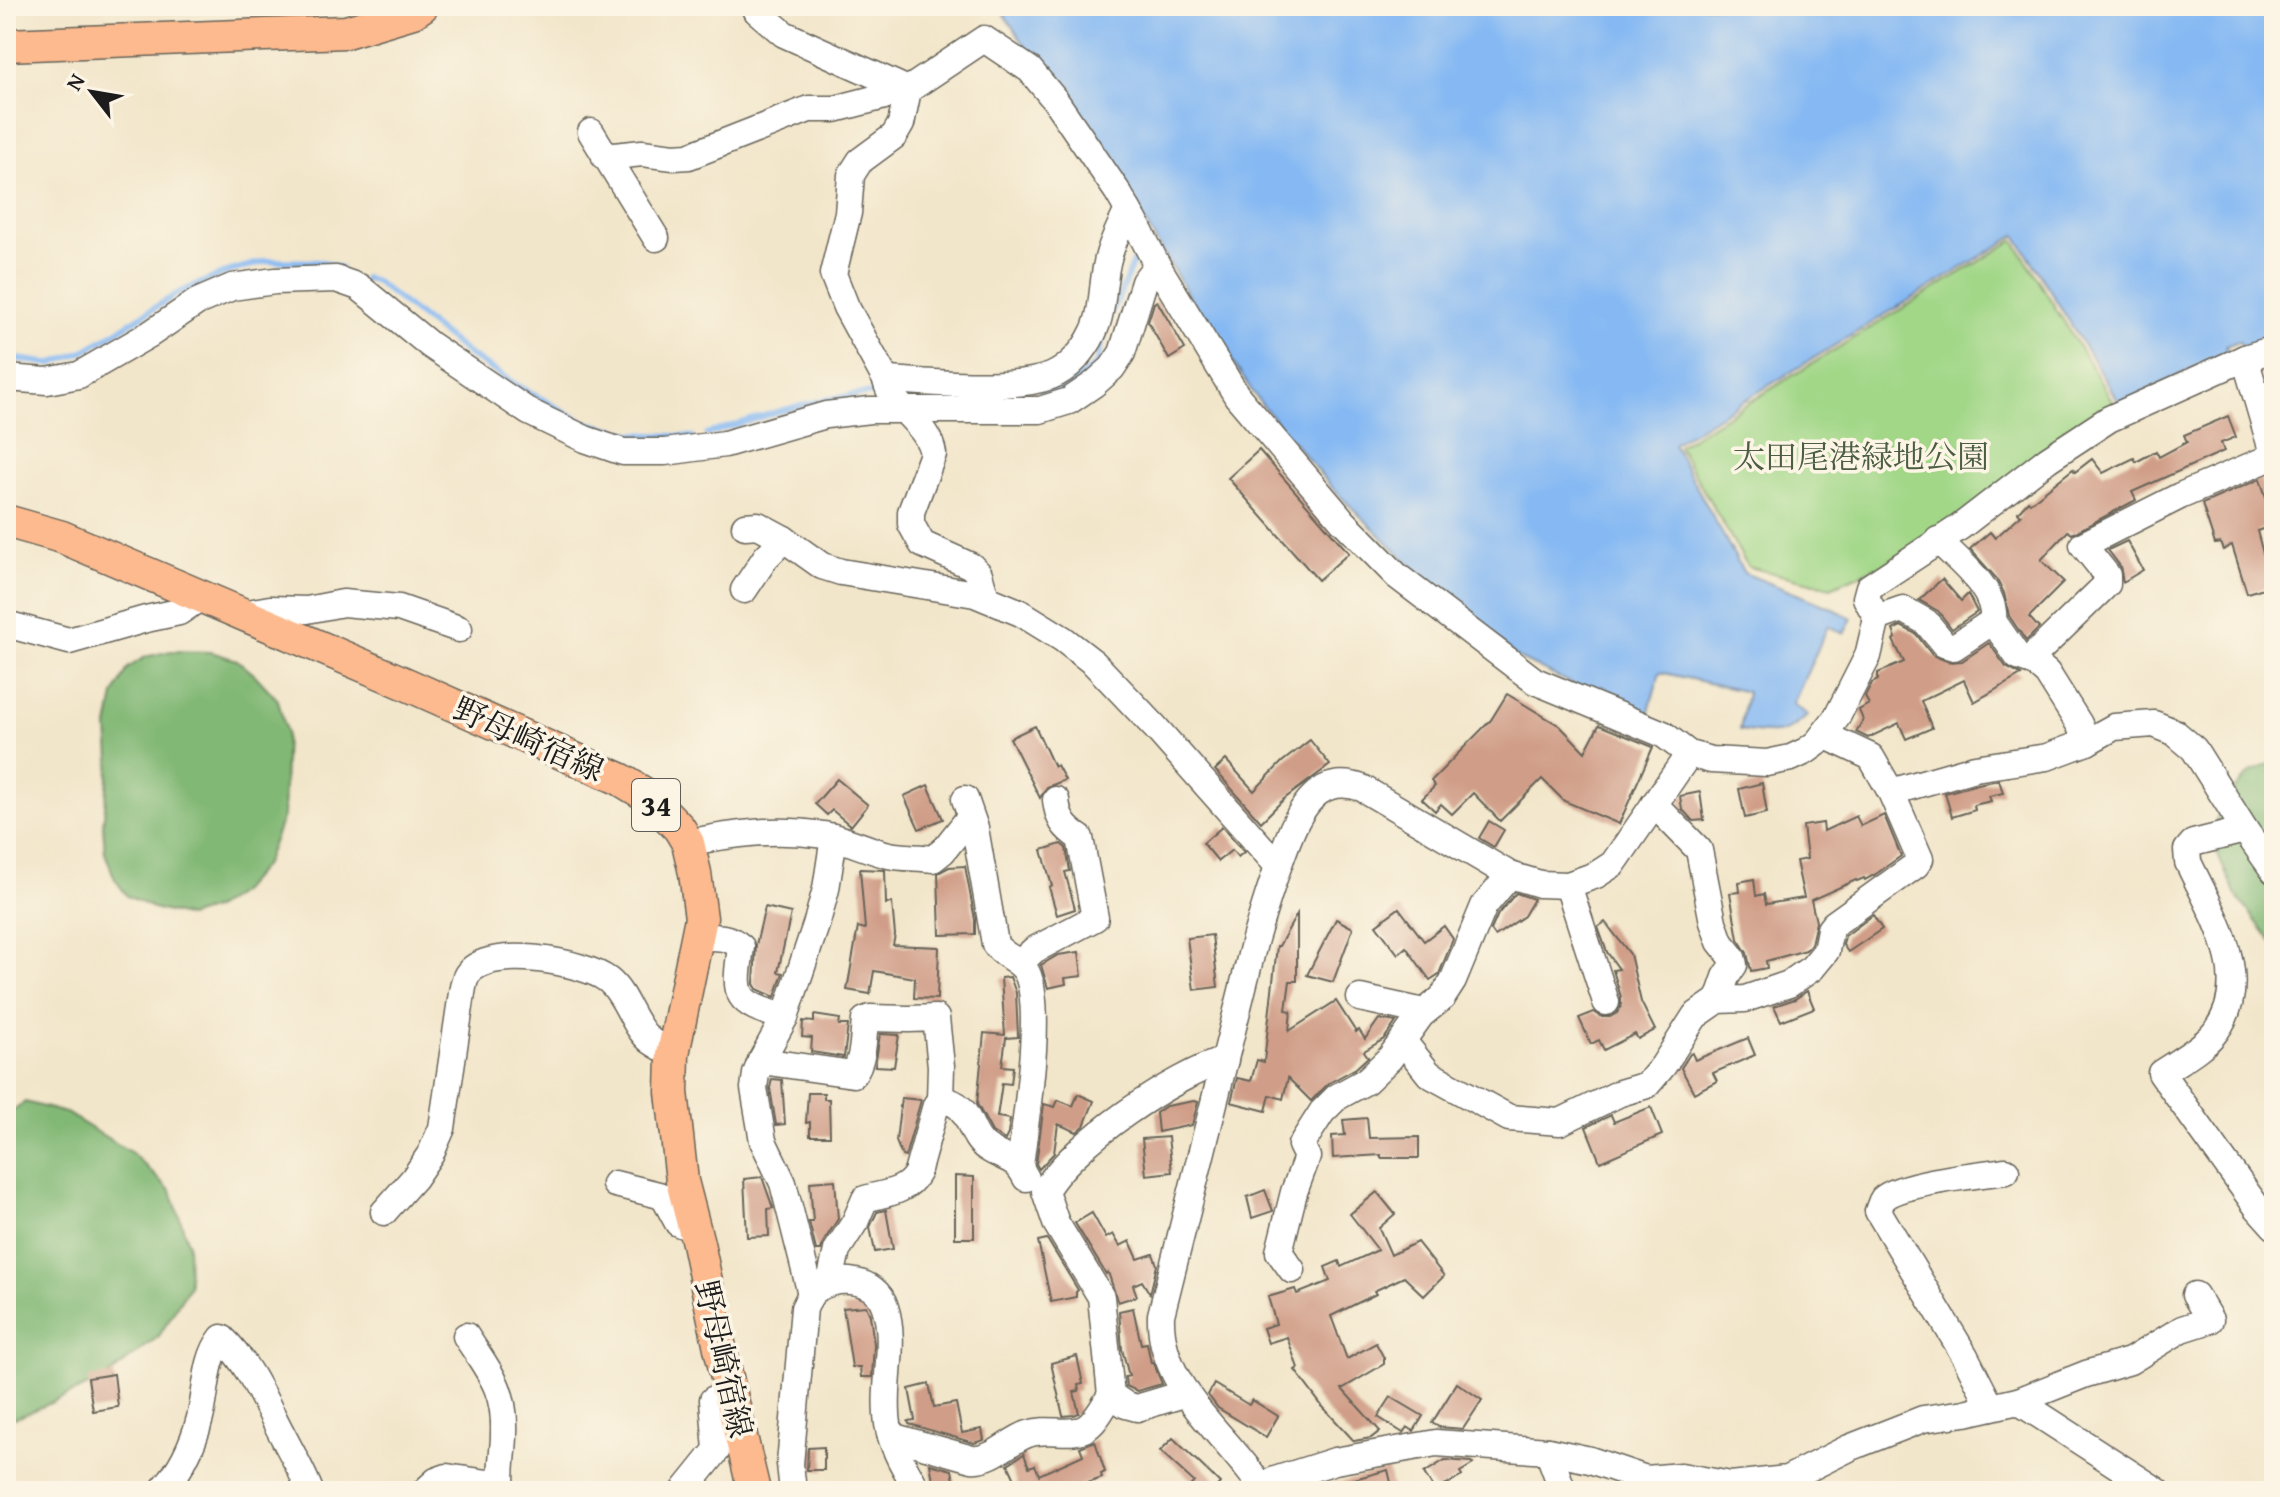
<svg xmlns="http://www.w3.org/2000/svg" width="2280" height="1497" font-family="'Gentium Book Plus','Noto Serif JP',serif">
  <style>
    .green { fill: #a2d788; stroke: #5f7a52; stroke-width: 2 }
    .forest { fill: #81b874; stroke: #4e6a48; stroke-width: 2 }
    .water { fill: #86b9f3; stroke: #516a88; stroke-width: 2 }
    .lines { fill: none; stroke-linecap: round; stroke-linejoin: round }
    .stream { stroke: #86b9f3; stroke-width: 6 }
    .building { fill: #d09e88 }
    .minor-casing { stroke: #676359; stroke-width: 29 }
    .major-casing { stroke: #676359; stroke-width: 35 }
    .minor { stroke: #fff; stroke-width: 26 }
    .major { stroke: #fcba8e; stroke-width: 32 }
    .labels { text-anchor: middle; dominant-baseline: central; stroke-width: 7; stroke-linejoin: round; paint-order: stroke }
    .shield { fill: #fcf5e5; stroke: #5f5d58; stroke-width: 2 }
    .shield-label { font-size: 30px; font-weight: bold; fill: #1c1c1c }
    .park-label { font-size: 32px; fill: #4b5d42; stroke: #fcf5e5 }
    .street-label { font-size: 32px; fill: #1c1c1c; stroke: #fcf5e5 }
  </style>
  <rect width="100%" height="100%" fill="#fcf5e5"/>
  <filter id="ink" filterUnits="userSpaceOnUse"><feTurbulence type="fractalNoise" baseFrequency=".0125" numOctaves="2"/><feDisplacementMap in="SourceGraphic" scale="16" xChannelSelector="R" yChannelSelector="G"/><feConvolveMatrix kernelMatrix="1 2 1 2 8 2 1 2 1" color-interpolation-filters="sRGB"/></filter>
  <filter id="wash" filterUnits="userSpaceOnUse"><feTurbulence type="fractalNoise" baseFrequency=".006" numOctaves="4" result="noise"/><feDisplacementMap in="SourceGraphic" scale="32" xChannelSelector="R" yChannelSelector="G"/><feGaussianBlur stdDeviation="1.8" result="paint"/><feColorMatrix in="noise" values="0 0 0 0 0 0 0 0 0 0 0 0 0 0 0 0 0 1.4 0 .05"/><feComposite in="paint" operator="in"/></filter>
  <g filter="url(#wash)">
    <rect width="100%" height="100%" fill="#f2e6ca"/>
    <!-- green -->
    <polygon class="green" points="2014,240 2116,407 1942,529 1887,563 1831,587 1748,567 1678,446"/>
    <!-- forest -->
    <g class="forest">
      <polygon points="171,651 211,652 237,660 255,675 278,700 286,731 283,816 265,864 240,892 216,908 188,917 153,908 127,896 115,879 105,853 103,825 110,760 108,727 114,695 128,668 145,657"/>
      <polygon points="2274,762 2274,945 2236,895 2213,845 2215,821 2228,796 2251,772"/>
      <polygon points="25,1102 66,1113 132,1153 171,1191 188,1243 189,1286 159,1336 104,1379 19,1417 6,1419 6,1116"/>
    </g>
    <!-- water -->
    <path class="water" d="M998,6H2274V338L2242,346L2239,341L2226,346L2227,352L2120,404L2016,235L1673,444L1744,573L1832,608L1852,618L1844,634L1828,626L1793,704L1808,715C1784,739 1771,734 1740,730L1747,692L1660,672L1648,714L1584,690L1518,658L1419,573L1334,490L1258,400L1190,298L1133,202Z"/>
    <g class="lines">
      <!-- stream -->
      <g class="stream">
        <polyline points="365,278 375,281 471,356 515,384 583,422 631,434 692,437"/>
        <polyline points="1112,314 1139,247"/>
        <polyline points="6,357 51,364 85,351 180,292 227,272 266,261 323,262 340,268"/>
        <polyline points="1041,390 1064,389 1096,365 1104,336"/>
        <path d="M707,434C760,417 826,394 882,393"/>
      </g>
    </g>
    <g id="blocks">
      <!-- building -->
      <g class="building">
        <polygon points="1157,301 1185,349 1169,359 1148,322 1154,303"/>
        <polygon points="2228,416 2236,437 2221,443 2224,451 2132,492 2136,500 2072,534 2068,531 2041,560 2064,582 2029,617 2039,628 2026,641 2009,616 2004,593 1997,579 1970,549 1990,532 1995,538 2021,515 2018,512 2028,501 2030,503 2073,469 2075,472 2092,459 2103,473 2134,458 2136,462 2156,451 2159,457 2187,442 2184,435"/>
        <polygon points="1259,450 1349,553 1318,580 1228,478"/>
        <polygon points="2260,479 2266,497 2274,494 2274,525 2257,531 2266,565 2270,564 2274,585 2247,593 2232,545 2223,550 2220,543 2215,544 2202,504"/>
        <polygon points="2127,541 2143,570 2123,582 2120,566 2108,550"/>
        <polygon points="1942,579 1961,601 1968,594 1977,612 1952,629 1938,611 1919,600"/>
        <polygon points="1901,626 1916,634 1932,655 1949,662 1962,661 1989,643 2006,667 2021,675 1974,702 1964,680 1921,701 1932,728 1906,739 1899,723 1868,738 1856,732 1863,720 1859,710 1869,704 1865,697 1872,683 1878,680 1878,673 1904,662 1893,640 1896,638 1893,630"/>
        <polygon points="1507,694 1560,726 1585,752 1599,725 1653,747 1619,824 1564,801 1542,779 1500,821 1473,793 1452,814 1441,804 1435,811 1422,799 1435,786 1431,781 1491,720"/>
        <polygon points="1035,726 1054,767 1057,765 1065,780 1047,787 1040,798 1010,738"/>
        <polygon points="1310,740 1330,765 1284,799 1261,822 1215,770 1226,760 1254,791 1282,762"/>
        <polygon points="837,779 868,805 851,826 832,810 827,815 815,804"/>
        <polygon points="1999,780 2003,793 1989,796 1991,801 1974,805 1975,810 1952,817 1945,793 1978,784"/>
        <polygon points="1762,783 1767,813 1745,818 1739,789"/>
        <polygon points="928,785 943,819 919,829 904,796"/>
        <polygon points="1700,792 1704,820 1693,821 1682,809 1680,796"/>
        <polygon points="1884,815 1901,856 1876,874 1865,880 1864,878 1857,881 1856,880 1811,900 1816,922 1811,944 1806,950 1766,961 1767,968 1751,971 1747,953 1738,939 1730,893 1740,892 1739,882 1754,879 1756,896 1764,894 1766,904 1804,898 1796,861 1807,859 1803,826 1823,823 1824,831 1856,816 1861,826"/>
        <polygon points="1489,821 1504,830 1494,847 1479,838"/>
        <polygon points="1222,827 1244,852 1238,857 1232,850 1218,861 1203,843"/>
        <polygon points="1061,844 1066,848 1070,871 1065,872 1075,909 1057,915 1049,887 1052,886 1042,850"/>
        <polygon points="965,866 975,920 975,934 940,935 938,873 949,867"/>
        <polygon points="860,869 885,870 886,904 892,903 895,935 893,945 939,947 937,999 914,998 915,978 874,971 870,994 847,990 858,927 865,929"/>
        <polygon points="1516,893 1534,899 1524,916 1495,936 1491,930 1498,914"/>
        <polygon points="765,907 791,913 778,972 783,973 775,997 757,989 754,984 756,945"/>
        <polygon points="1399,908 1424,941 1444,926 1453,939 1439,974 1430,980 1406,947 1398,954 1376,925"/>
        <polygon points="1297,914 1297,981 1290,981 1286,1010 1291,1011 1289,1031 1336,1001 1356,1032 1359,1030 1365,1039 1379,1019 1396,1022 1384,1039 1364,1051 1368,1057 1356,1068 1329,1083 1311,1101 1288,1078 1283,1099 1270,1095 1266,1111 1231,1102 1237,1078 1251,1081 1257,1060 1264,1062 1277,946 1279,946"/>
        <polygon points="1873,915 1882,929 1848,952 1843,945 1845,936"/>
        <polygon points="1336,919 1353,928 1333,982 1307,975"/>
        <polygon points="1605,922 1630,954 1641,1002 1655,1030 1638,1039 1635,1034 1604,1050 1599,1040 1591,1044 1579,1018 1594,1012 1602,1017 1610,1017 1617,1013 1621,1006 1621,997 1613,970 1619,969 1607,952 1598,927"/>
        <polygon points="1212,935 1218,987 1194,990 1187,938"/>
        <polygon points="1079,952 1082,976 1065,978 1066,984 1048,988 1041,965 1058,955"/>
        <polygon points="1010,977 1016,993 1018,1037 1006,1038 1002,1066 1013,1067 1011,1084 1002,1083 997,1117 1010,1119 1008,1134 1005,1140 992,1132 977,1104 984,1033 1005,1035 1001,978"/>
        <polygon points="1807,991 1814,1008 1781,1021 1774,1006 1795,999"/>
        <polygon points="814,1015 840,1019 839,1025 848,1025 844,1057 811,1052 812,1038 802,1037 803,1021 814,1022"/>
        <polygon points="880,1034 899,1035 894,1067 875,1066"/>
        <polygon points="1748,1038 1755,1055 1713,1073 1717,1081 1694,1093 1681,1068 1690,1054 1692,1053 1695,1060"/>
        <polygon points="772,1079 782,1080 785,1124 776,1125 770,1088"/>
        <polygon points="808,1093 824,1093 824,1099 829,1099 830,1136 810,1136 810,1122 806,1123"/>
        <polygon points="1078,1094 1094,1101 1084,1126 1077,1132 1058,1124 1054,1153 1039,1169 1036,1164 1044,1104 1055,1107 1058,1100 1073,1106"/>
        <polygon points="901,1098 921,1100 905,1157 902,1156 896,1141"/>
        <polygon points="1194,1101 1198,1102 1192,1125 1158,1132 1156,1113 1166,1106"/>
        <polygon points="1651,1107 1662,1135 1600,1162 1586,1127 1611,1115 1614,1122"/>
        <polygon points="1367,1118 1369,1138 1419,1137 1419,1158 1381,1158 1381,1155 1333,1158 1332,1136 1345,1135 1343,1120"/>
        <polygon points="1168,1137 1172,1172 1146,1175 1142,1139"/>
        <polygon points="955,1176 974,1177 974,1238 955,1238"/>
        <polygon points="762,1177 773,1208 768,1209 769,1236 747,1237 744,1179"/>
        <polygon points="835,1180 838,1219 824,1241 821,1250 816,1250 809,1222 813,1222 810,1182"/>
        <polygon points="1265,1190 1273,1211 1252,1218 1247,1197"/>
        <polygon points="1377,1192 1395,1214 1379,1228 1391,1255 1417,1242 1444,1276 1424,1296 1404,1277 1374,1291 1376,1294 1331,1316 1347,1359 1376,1343 1384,1358 1384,1364 1342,1389 1380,1431 1371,1438 1354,1441 1322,1406 1295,1370 1298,1368 1287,1337 1268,1343 1263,1328 1276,1324 1268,1297 1295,1289 1297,1294 1330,1281 1325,1267 1339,1261 1341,1267 1378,1250 1350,1214"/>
        <polygon points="886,1210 893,1249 875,1252 870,1227 877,1212"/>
        <polygon points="1092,1213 1106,1238 1113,1234 1120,1246 1130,1241 1138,1259 1153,1254 1157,1265 1150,1294 1142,1281 1133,1285 1137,1296 1118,1302 1108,1272 1106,1274 1075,1223"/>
        <polygon points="1047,1239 1078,1290 1076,1292 1076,1297 1051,1302 1038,1241"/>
        <polygon points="866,1306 870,1315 874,1344 872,1377 861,1377 860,1367 852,1367 843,1308"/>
        <polygon points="1133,1308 1141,1344 1147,1343 1151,1363 1153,1362 1162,1384 1137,1391 1126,1386 1125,1377 1129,1376 1122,1349 1119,1311"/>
        <polygon points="1077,1356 1083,1384 1078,1385 1079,1391 1074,1392 1079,1413 1074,1415 1063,1416 1051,1363"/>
        <polygon points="114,1374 118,1407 93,1411 88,1378"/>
        <polygon points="1457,1383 1482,1400 1463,1429 1439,1427 1432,1423"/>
        <polygon points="929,1384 934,1407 956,1403 962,1433 982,1429 984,1440 974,1443 909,1424 908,1421 915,1420 909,1389"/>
        <polygon points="1214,1384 1249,1405 1252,1400 1278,1416 1266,1437 1218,1408 1208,1395"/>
        <polygon points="1391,1397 1423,1416 1414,1431 1407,1427 1403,1433 1378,1417"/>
        <polygon points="1173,1438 1220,1483 1213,1491 1186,1491 1194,1482 1160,1451"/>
        <polygon points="1095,1441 1105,1472 1101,1474 1102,1478 1079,1486 1081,1491 1003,1491 1017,1484 1008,1464 1024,1454 1029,1467 1035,1465 1039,1475 1083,1455 1080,1447"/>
        <polygon points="824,1447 824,1470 807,1470 808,1448"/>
        <polygon points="1445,1460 1471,1462 1473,1464 1460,1472 1462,1476 1435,1491 1424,1473"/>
        <polygon points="930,1464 952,1470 956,1491 935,1491"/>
        <polygon points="1388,1470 1393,1491 1329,1491 1328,1486"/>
      </g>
    </g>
  </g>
  <g filter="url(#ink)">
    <use href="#blocks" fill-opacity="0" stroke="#676359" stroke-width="2"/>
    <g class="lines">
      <!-- minor casing -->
      <g class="minor-casing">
        <g id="minor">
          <polyline points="755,6 757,11 784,34 908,90 984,39 1030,70 1055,100 1117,191 1134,220 1157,265 1237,396 1343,521 1397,576 1535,681 1663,734 1689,754 1711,760 1767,763 1791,758 1806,751 1817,743 1837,717 1868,656 1877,618 1866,598 1869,587 1960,527 2048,459 2109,419 2245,358 2274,349"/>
          <polyline points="591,132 656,238"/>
          <path d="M605,157L642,153L674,157L689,156L809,109H835L908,90L901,124L894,136L860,161L851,175L848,213L833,274L846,307L886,380C892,409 929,424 933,454L911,512V524L922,544L971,566L979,574L986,598"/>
          <polyline points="2245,358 2274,457"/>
          <polyline points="6,378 47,381 79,375 150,334 197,302 232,287 275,281 336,279 359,287 430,345 529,412 585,439 623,452 665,452 725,444 826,415 870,410 1040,410 1069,401 1094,384 1112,368 1122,353 1144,282 1157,265"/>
          <path d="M886,380C931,382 1010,391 1051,376C1069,369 1085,350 1093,333C1105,309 1101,280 1109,255C1113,240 1121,225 1128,210"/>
          <polyline points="745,526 758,525 784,539 822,566 841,572 975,594 1021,613 1063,639 1094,663 1155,727 1278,866"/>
          <polyline points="744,590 766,557 784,539"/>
          <polyline points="242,614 270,609 307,610 343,603 399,608 459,629"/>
          <path d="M1877,618L1903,609L1926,622L1944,644L1954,647L1993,621C1997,589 1958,561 1938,540"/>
          <polyline points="1993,621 2018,657 2035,663 2047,673 2079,724 2087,742"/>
          <polyline points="6,624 69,641 146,619 179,612 201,597"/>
          <polyline points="2029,660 2107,584 2107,575 2083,545 2180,496 2274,456"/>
          <polyline points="1824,735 1871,757 1891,792"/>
          <path d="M965,799L975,828L995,944C1003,957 1020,959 1027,973C1044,1010 1025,1122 1020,1166"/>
          <polyline points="1654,804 1699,850 1713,922 1720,942 1732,957 1734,965 1726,977 1718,1000"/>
          <path d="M2245,830L2193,843L2187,850L2188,862C2212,913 2255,978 2216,1031C2205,1047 2177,1062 2161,1073L2257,1207L2274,1226"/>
          <path d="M688,843C734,833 777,828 824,835C847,839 867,850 889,855C903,858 918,857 933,859L943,851L970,817"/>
          <polyline points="1568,885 1606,1002"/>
          <path d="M698,937C714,937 728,935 741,947C734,997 734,1003 785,1017"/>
          <path d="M1020,963L1034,950L1095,918L1080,838C1064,828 1058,819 1056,800"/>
          <polyline points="1360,998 1424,1012"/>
          <polyline points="1403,1041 1429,1074 1509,1118 1560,1122 1620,1093 1647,1085 1663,1066 1695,1016 1718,1000 1745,999 1789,984 1812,968 1826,951 1830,929 1834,924 1916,865 1920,859 1891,792 1975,768 2047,757 2087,742 2114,727 2154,724 2174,732 2194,749 2245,830 2274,871"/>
          <path d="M761,1061L853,1074C864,1060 863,1038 865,1020L870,1018L909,1019L936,1018L941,1066L940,1100"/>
          <polyline points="615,1184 659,1195 665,1199 678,1223 694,1229"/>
          <path d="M384,1212L414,1178L431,1153L442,1128L462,993C463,987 464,980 467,975C487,943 585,962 608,980C627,995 632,1026 651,1041C658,1046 666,1050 673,1054"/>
          <polyline points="1292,1270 1279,1252 1294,1192 1307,1157 1301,1145 1322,1112 1337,1097 1366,1081 1390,1058 1421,1015 1442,998 1453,981 1484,906 1510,875"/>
          <path d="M830,1282L837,1250L855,1222L865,1199C884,1193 906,1193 917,1173L936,1105L940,1100C974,1102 966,1135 987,1148C1005,1160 1015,1156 1026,1178"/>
          <polyline points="811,1294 783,1183 763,1141 754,1088 756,1074 761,1061 785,1017 817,922 826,889 834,837"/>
          <path d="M466,1336C489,1372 506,1389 504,1434C504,1452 499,1473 502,1491"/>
          <path d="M1111,1395L1101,1297L1056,1223L1045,1191C1070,1145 1175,1074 1225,1060"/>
          <polyline points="2018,1401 2086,1374 2130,1361 2182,1329 2210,1320 2195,1295"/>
          <path d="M1991,1407L1965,1356L1878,1211C1880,1207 1880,1203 1883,1199C1898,1183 1982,1174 2006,1171"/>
          <path d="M891,1436L972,1459C992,1461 1010,1440 1028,1434C1047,1427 1068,1436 1084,1429C1096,1423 1104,1405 1111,1395L1126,1405L1137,1408L1187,1393"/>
          <polyline points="1548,1451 1563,1491"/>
          <polyline points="1262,1487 1275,1480 1335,1461 1436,1443 1548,1451 1590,1460 1646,1479 1681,1476 1731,1485 1787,1479 1849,1448 1923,1419 1965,1413 2018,1401 2157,1491"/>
          <path d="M162,1491C181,1470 193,1445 200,1418C207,1392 205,1359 222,1338C250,1364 267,1407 285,1440C294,1457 303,1473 310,1491"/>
          <polyline points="425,1491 436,1481 447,1477 501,1485"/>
          <polyline points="684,1491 717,1450 713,1400 729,1388"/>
          <path d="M793,1491L790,1464L804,1308C807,1303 809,1296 813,1292C834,1274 876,1277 885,1307C897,1344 882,1386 888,1424C892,1448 906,1470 918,1491"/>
          <path d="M1264,1491C1228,1435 1158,1388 1161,1315L1255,939C1263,912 1271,886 1280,861C1294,823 1311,770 1362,788L1510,875L1540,884L1568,885L1596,875L1613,864L1689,754"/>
        </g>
      </g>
      <!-- major casing -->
      <g class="major-casing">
        <g id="major">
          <polyline points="6,45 346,32 413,12 422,6"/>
          <polyline points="6,521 62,537 397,680 620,779 648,796 679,828 688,843 695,873 701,918 673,1054 672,1092 677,1136 682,1181 698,1243 720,1348 754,1491"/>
        </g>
      </g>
      <!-- minor -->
      <use href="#minor" class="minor"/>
      <!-- major -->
      <use href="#major" class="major"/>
    </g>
  </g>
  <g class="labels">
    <!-- shield labels -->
    <rect class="shield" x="632" y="779" width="48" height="52" rx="6"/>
    <g class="shield-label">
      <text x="656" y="805">34</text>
    </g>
    <!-- park labels -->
    <g class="park-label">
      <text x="1861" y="456">太田尾港緑地公園</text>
    </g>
    <!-- street labels -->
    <g class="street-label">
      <text transform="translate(529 739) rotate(24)">野母崎宿線</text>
      <text transform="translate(724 1359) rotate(77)">野母崎宿線</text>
    </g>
  </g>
  <!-- margin -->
  <rect width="2280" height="1497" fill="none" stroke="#fcf5e5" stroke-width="32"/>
  <!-- north arrow -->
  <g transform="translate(92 92) rotate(301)" stroke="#fcf5e5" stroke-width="6" paint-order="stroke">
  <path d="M0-6L14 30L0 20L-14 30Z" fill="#1c1c1c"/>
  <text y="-12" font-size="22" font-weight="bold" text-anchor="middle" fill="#1c1c1c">N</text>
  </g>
</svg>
